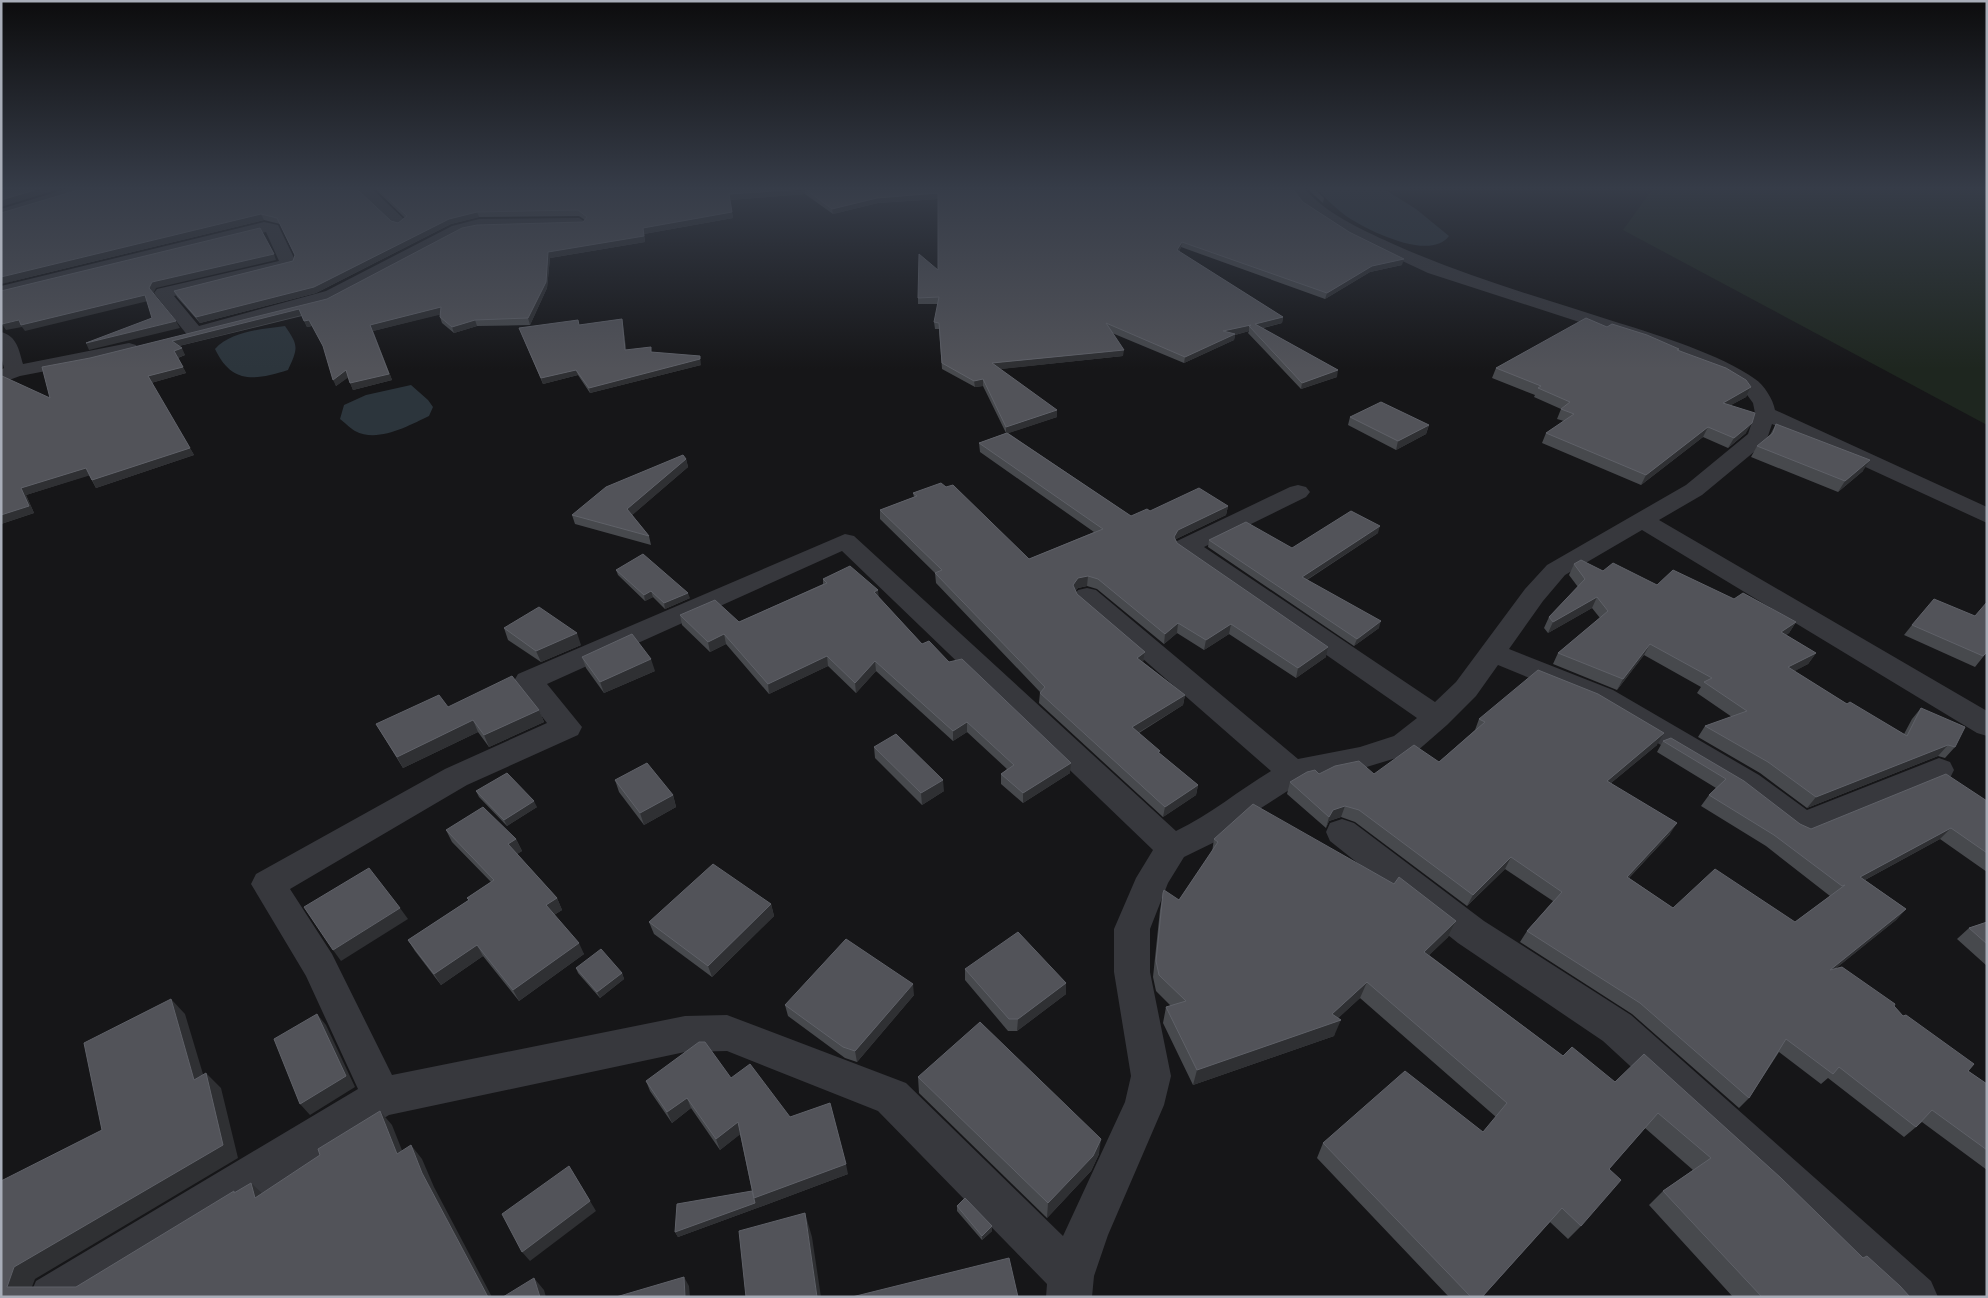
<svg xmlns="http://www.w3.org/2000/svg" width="1988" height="1298" font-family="'Roboto Condensed',sans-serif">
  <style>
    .green { fill: #1e261f }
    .water { fill: #2c353c }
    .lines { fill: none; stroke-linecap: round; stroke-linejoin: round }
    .minor { fill: #37383d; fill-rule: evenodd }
    .wall { fill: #47494d }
    .shaded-wall { fill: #2f3033 }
    .building { fill: #525359; stroke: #5f6168 }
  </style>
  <rect width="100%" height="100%" fill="#161618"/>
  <!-- green -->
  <polygon class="green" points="1654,187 1987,187 1987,425 1623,230"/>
  <!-- water -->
  <g class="water">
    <path d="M1314,187H1381L1416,209L1449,236C1430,262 1367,230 1346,216C1334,207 1325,197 1314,187Z"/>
    <path d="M285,326C299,346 298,348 288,370C256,380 232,385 215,349C231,331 262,329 285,326Z"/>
    <path d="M411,385L428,400L433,407L429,416C408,426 378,443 355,431C350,428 344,422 340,419L344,405L366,395Z"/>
  </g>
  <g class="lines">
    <!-- minor -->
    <g class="minor">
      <polygon points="72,187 94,187 92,190 1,218 1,209"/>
      <polygon points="341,187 370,187 407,222 399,227 394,225 362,195 346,195"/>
      <path d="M1288,187H1303C1325,213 1360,229 1391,243C1464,276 1542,298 1619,323C1658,335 1722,355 1755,379C1764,385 1773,399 1775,410L1987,507V523L1772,424L1766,442L1702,495L1659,520L1987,711V736L1977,733L1642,530L1565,575L1543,601L1509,649L1613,690L1759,775L1807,810L1939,758L1950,762L1954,770L1950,778L1803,838L1792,834L1737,791L1593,704L1498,665L1476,696L1447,725L1416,752L1360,769L1303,781L1261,808L1225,837L1184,857L1168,883L1150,929V972L1171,1076L1164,1105L1108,1235L1094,1276L1092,1297H1046L1047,1284L878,1111L727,1051L685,1052L389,1115L95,1297H29L36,1281L358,1089L306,976L251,884L256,874L445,769L547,723L514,681L518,674L845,534L854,536L1176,831C1210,815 1239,790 1271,771L1078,602L1074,596L1078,590L1087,588L1096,590L1298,759L1360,747L1394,736L1417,718L1177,551L1174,546L1177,541L1290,487L1298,485L1306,487L1310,492L1306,497L1204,547L1435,702L1456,682L1525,589L1547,565L1686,485L1748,434L1755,413L1753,403L1742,388L1721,375L1644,343L1428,273L1349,236L1303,206ZM842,551L1153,850L1136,878L1114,929V972L1131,1076L1125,1102L1063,1236L906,1083L727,1015L685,1016L392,1075L332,954L290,889L467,785L578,735L582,727L547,684Z"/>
      <polygon points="579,218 587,223 584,226 479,229 463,232 338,299 197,338 188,336 154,293 157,289 279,261 266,232 1,296 1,286 264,222 278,225 296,262 292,268 174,296 199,326 326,291 452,226 479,219"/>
      <path d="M1,332C17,336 19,350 23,364L129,343L136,345L138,349L136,353L129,355L20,376L1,383V370L4,368L1,356Z"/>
      <polygon points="1342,819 1354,823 1484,921 1631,1015 1931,1281 1938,1297 1881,1297 1603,1041 1458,943 1330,841 1326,832 1330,823"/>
    </g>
  </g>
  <!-- wall -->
  <g class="wall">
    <polygon points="373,187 1291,187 1303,202 1402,265 1370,272 1325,299 1181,247 1179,252 1283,317 1282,323 1263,328 1337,377 1301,389 1248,333 1249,331 1235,335 1234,340 1184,363 1112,333 1123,356 1000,369 1057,417 1008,433 1131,516 1150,511 1228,506 1226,515 1176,539 1176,540 1177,543 1326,657 1296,678 1229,634 1204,650 1177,633 1164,644 1097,589 1087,586 1078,588 1076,590 1077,594 1145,652 1143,662 1185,695 1183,705 1139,733 1159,753 1198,785 1196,795 1163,817 1039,703 1040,692 936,583 935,573 880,519 880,510 914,497 913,493 1029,559 1094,532 980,452 979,443 1006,433 983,386 975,387 942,369 939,329 935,329 934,322 938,304 918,304 918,298 938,270 938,199 878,203 833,214 805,194 730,200 733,218 644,234 645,242 550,258 547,288 530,325 477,326 454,333 442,323 440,317 440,314 373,331 392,380 353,390 348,377 336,386 324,348 312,326 307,327 302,316 179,346 185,355 178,358 186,373 151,383 194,455 96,488 89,475 26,495 34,513 1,524 50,398 90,358 327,299 583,222 585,220 579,216 479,217 451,224 316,293 200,323 177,297 174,291 293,261 295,256 280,224 264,220 1,284 342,190 391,221 398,223 405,218"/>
    <polygon points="1305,187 1313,187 1324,198 1323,203"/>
    <polygon points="1383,187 1418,187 1390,191"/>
    <polygon points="622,319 626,350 652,352 701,365 590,393 578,375 543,384 519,328 580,325"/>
    <polygon points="1607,327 1679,349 1679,350 1751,387 1746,397 1731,405 1746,433 1728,448 1703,437 1641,485 1542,443 1546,433 1564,421 1557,419 1561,409 1534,397 1535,395 1492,378 1496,368"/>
    <polygon points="1350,417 1429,425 1426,434 1396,450 1348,425"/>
    <polygon points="1776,424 1863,471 1838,492 1751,457 1757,446 1770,435"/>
    <polygon points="686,459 688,467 632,515 649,536 651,545 575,524 572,515"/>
    <polygon points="1378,533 1307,580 1379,628 1354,646 1208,547 1209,540 1292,548"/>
    <polygon points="1574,564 1603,571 1657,585 1734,599 1796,622 1789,633 1786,635 1816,653 1808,664 1794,671 1847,704 1904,734 1912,719 1921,708 1955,747 1945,758 1938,756 1807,808 1760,773 1698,737 1705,726 1732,717 1697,693 1701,687 1644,655 1617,690 1553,664 1558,653 1600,618 1592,608 1548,633 1544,628 1549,617 1578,587 1569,575"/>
    <polygon points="616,570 690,598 665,609 653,597 645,601 618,575"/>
    <polygon points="823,579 879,598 922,644 949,662 1070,773 1023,803 1001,784 1001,774 1007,769 967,732 953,741 876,671 856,693 828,666 769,694 726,644 710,652 682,625 680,615 739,622 823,584"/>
    <polygon points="1912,625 1987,652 1975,667 1904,635"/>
    <polygon points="504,628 581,645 541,662 508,640"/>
    <polygon points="582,657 655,671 604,693 586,668"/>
    <polygon points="448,707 539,710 544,722 489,747 478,732 403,768 376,724"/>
    <polygon points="1479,719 1657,745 1611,783 1670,834 1629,878 1673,908 1795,922 1830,896 1766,846 1701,806 1709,795 1716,788 1657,752 1663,741 1671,738 1800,824 1811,829 1987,801 1987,872 1940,839 1865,880 1906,909 1896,920 1835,969 1894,1006 1903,1016 1968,1071 1987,1084 1987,1170 1922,1122 1904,1137 1828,1078 1821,1084 1779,1052 1749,1098 1739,1108 1632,1014 1520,942 1527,931 1553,901 1505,869 1467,906 1355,822 1341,817 1329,821 1326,828 1287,794 1290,782 1319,774 1374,774 1439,762 1475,730"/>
    <polygon points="874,747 944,791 922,805 875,758"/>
    <polygon points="615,780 673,795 676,807 644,825 619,792"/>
    <polygon points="476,791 537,807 507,826 479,797"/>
    <polygon points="446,830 516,839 522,851 517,854 557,898 562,910 554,915 584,954 519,1001 483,956 441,985 415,951 408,940 469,900 467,898 491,882 452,842"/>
    <polygon points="1214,839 1456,921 1448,937 1429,955 1563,1056 1615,1082 1863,1258 1910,1297 1733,1297 1649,1205 1663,1191 1693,1170 1645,1128 1609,1169 1581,1226 1568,1239 1550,1222 1482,1297 1449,1297 1317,1158 1323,1143 1483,1132 1496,1117 1360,998 1338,1018 1334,1036 1193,1085 1163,1023 1166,1007 1171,1006 1156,991 1153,977 1160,910 1163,893 1179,900 1212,852"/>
    <polygon points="771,904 774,916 712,977 654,934 649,922"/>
    <polygon points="1987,922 1987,966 1957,939 1969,928"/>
    <polygon points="576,968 622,973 624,979 600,998 578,973"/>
    <polygon points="965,969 1066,983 1066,994 1017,1031 1008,1031 965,980"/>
    <polygon points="914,995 857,1062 845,1058 788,1016 785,1005"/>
    <polygon points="918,1077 1099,1154 1091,1171 1047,1218 919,1093"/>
    <polygon points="731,1078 790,1117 848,1174 757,1208 757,1206 757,1208 678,1237 675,1232 752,1191 740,1134 720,1150 691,1108 672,1123 650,1091 646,1081"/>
    <polygon points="957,1206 992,1231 982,1240 957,1211"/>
  </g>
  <!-- shaded-wall -->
  <g class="shaded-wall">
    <polygon points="45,187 66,187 1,207 1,200"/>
    <polygon points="1391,187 1418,187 1390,191"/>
    <polygon points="805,189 805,194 730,200 729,194"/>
    <polygon points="938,193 938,199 878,203 833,214 832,209 877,198"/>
    <polygon points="477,212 479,217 451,224 316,293 200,323 196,317 449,219"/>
    <polygon points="732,212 733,218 644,234 645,242 550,258 547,288 530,325 528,318 548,252 643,228"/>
    <polygon points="261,214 264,220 1,284 1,277"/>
    <polygon points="1182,242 1181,247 1177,256 1177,250"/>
    <polygon points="274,254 276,260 156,288 153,294 149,288 152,282"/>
    <polygon points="1404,259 1402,265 1370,272 1325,299 1327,293 1372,266"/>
    <polygon points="145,295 148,301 25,331 22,327 6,330 2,324"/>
    <polygon points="441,307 443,314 373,331 392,380 353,390 350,383 370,325"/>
    <polygon points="299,309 302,315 175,347 172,341"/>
    <polygon points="1283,317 1282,323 1254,330 1255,324"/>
    <polygon points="622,319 623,324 627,355 625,350"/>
    <polygon points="309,320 312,326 307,327 304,321"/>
    <polygon points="475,320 477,326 454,333 452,327"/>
    <polygon points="176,321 180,328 89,350 86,343"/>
    <polygon points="1251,325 1249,326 1249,331 1235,335 1234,340 1184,363 1185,357 1223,331"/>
    <polygon points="182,348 185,355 177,358 174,351"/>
    <polygon points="1124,350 1123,356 992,370 992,363"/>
    <polygon points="700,356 701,365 590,393 589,388"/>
    <polygon points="183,367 186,373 151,383 148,376"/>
    <polygon points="346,370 349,377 336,386 333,380"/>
    <polygon points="576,370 578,375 543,384 541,378"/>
    <polygon points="1338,370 1337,377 1301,389 1302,383"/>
    <polygon points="983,379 983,386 975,387 974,381"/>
    <polygon points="1751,387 1746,397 1718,412 1723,403"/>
    <polygon points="1057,410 1057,417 1006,434 1006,427"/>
    <polygon points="1752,423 1746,433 1728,448 1734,438"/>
    <polygon points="1429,425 1426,434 1396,450 1398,441"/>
    <polygon points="1708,427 1703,437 1641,485 1646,475"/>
    <polygon points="190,448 194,455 96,488 92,480"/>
    <polygon points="686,459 688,467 630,517 627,509"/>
    <polygon points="1870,460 1863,471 1838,492 1845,481"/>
    <polygon points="86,468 91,475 26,495 34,513 1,524 1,515 21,488"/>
    <polygon points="1228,506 1226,515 1176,539 1172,547 1174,537 1178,530"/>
    <polygon points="1380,526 1378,533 1300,584 1302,577"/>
    <polygon points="1088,576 1087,586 1078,588 1072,595 1073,585 1078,578"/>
    <polygon points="878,590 879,599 874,592"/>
    <polygon points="651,591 653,597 645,601 644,595"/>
    <polygon points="688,593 690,598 665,609 664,603"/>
    <polygon points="1597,597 1592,608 1548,633 1553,622"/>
    <polygon points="1381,621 1379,628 1354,646 1357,639"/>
    <polygon points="1796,622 1789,633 1774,643 1781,632"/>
    <polygon points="1178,623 1177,633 1164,644 1165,634"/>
    <polygon points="1231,624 1229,634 1204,650 1206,640"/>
    <polygon points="577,633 581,645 541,662 536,651"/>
    <polygon points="724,634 726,644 710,652 708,642"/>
    <polygon points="1650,644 1644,655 1617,690 1623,679"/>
    <polygon points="1328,647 1326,657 1296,678 1298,668"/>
    <polygon points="1145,652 1143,662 1136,668 1137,658"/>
    <polygon points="1816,653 1808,664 1780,679 1788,667"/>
    <polygon points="827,656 828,666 769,694 768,684"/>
    <polygon points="651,659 655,671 604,693 600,682"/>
    <polygon points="875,661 876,671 856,693 855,683"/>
    <polygon points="1185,695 1183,705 1131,737 1132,727"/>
    <polygon points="539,710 544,722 489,747 484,735"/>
    <polygon points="473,720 478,732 403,768 397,757"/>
    <polygon points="967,722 967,732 953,741 953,731"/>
    <polygon points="1664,733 1657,745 1600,792 1607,781"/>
    <polygon points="1948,745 1938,756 1807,808 1816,797"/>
    <polygon points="1071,763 1070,773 1023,803 1023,793"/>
    <polygon points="943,780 944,791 922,805 921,793"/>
    <polygon points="1198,785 1196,795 1163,817 1165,807"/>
    <polygon points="673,795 676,807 644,825 640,813"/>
    <polygon points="534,801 537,807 507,826 504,820"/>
    <polygon points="1345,806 1341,817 1329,821 1326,828 1329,817 1333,810"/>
    <polygon points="1677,823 1670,834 1619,888 1627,877"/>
    <polygon points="1951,828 1940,839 1850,888 1860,877"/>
    <polygon points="516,839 522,851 514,856 508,844"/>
    <polygon points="1511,857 1505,869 1467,906 1473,895"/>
    <polygon points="557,898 562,910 551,917 546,905"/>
    <polygon points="771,904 774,916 712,977 708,966"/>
    <polygon points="400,908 408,919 341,961 333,950"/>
    <polygon points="1906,909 1896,920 1820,981 1830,970"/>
    <polygon points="1456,921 1448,937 1416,968 1424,952"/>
    <polygon points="579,943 584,954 519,1001 513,990"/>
    <polygon points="477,945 483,956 441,985 434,974"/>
    <polygon points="622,973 624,979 600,998 597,992"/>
    <polygon points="1367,982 1360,998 1333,1023 1341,1020 1334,1036 1193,1085 1197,1070 1332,1014"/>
    <polygon points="1066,983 1066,994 1017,1031 1018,1019"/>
    <polygon points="913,984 914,995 857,1062 855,1051"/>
    <polygon points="171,999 185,1014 209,1094 194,1080"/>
    <polygon points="317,1014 326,1025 355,1087 310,1115 300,1104"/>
    <polygon points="206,1073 221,1088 238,1158 35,1279 28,1297 7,1287 14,1267"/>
    <polygon points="687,1098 691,1108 672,1123 667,1112"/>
    <polygon points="380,1111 392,1125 409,1168 397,1154"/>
    <polygon points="738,1122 742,1133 720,1150 716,1139"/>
    <polygon points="1101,1139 1099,1154 1091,1171 1047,1218 1048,1203"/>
    <polygon points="411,1145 422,1159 434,1187 492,1297 488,1297 422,1173"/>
    <polygon points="846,1164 848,1174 757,1208 757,1206 757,1208 678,1237 675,1232 754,1198"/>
    <polygon points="569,1166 596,1211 530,1261 522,1252"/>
    <polygon points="251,1183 266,1197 255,1198"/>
    <polygon points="805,1213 812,1237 821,1297 817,1297"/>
    <polygon points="992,1226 992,1231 982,1240 982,1236"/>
    <polygon points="684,1277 689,1286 690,1297 685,1297"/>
    <polygon points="534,1278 544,1290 546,1297 540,1297"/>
  </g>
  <!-- building -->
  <g class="building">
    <polygon points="1,187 45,187 1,200"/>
    <polygon points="88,187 341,187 342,190 359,191 391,221 398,223 407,216 376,187 1291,187 1303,202 1349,232 1404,259 1372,266 1327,293 1182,242 1177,250 1283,317 1255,324 1338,370 1302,383 1249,326 1251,325 1223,331 1235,334 1185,357 1106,323 1124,350 992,363 1057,410 1006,427 983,379 974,381 942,363 939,323 934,322 939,297 918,298 919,254 938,270 938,193 877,198 832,209 805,189 729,194 732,212 643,228 644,236 548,252 546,282 528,318 475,320 452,327 440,317 441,307 370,325 389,374 350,383 346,370 333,380 323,346 309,320 304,321 299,309 172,341 182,348 174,351 183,367 148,376 190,448 92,480 86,468 21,488 29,506 1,515 1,377 2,376 50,398 42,367 90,358 327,299 462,228 477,225 583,222 587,217 578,210 477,212 449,219 314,287 196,317 174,291 293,261 295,255 277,218 261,214 1,277 1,213"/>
    <polygon points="260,228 274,254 152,282 149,288 176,321 86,343 152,318 145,295 21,325 19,320 2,324 1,322 1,291"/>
    <polygon points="1586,318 1607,327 1612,324 1647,335 1679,349 1677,350 1726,368 1746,380 1751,387 1723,403 1755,413 1752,423 1734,438 1708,427 1646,475 1546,433 1574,414 1561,409 1570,402 1538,388 1541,386 1496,368"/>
    <polygon points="622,319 625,350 651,347 651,352 700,356 700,359 589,388 576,370 541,378 519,328 578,320 579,325"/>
    <polygon points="1381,402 1429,425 1398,441 1350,417"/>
    <polygon points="1776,424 1870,460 1845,481 1757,446 1773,433"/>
    <polygon points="1007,433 1131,516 1147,509 1150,511 1199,488 1228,506 1178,530 1174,537 1177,543 1328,647 1298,668 1231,624 1206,640 1178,623 1165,634 1098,579 1088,576 1078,578 1073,585 1077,594 1145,652 1137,658 1185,695 1132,727 1160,751 1158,752 1198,785 1165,807 1040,693 1045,687 935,573 942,570 880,510 917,496 913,493 941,483 946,487 953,485 1029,559 1103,529 979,443"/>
    <polygon points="683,455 686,459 627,509 649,536 572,515 606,487"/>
    <polygon points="1351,511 1380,526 1302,577 1381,621 1357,639 1209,540 1246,522 1292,548"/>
    <polygon points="643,554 688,593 664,603 651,591 644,595 616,570"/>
    <polygon points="1581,560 1603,571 1613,563 1657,585 1673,570 1734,599 1743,593 1796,622 1781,632 1816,653 1788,667 1847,704 1850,702 1907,736 1921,708 1965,727 1955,747 1948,745 1816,797 1768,762 1705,726 1747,711 1704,682 1712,678 1650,644 1623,679 1558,653 1608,611 1597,597 1553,622 1549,617 1585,579 1574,564"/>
    <polygon points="850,566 878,590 874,592 922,644 929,641 949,662 962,659 1071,763 1023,793 1001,774 1014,765 967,722 953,731 875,661 855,683 827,656 768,684 724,634 708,642 680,615 715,600 739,622 827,583 823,579"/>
    <polygon points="1934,599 1975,616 1987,602 1987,652 1983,656 1912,625"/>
    <polygon points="539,607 577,633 536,651 504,628"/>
    <polygon points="632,634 651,659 600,682 582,657"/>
    <polygon points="1538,670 1598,694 1664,733 1607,781 1677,823 1627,877 1673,908 1715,869 1795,922 1845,885 1842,886 1774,835 1709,795 1726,779 1663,741 1671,738 1744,781 1800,824 1811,829 1946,774 1987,801 1987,853 1951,828 1860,877 1906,909 1830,970 1842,967 1895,1004 1894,1006 1903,1016 1906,1015 1974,1064 1968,1071 1987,1084 1987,1150 1932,1110 1916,1127 1839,1067 1833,1074 1786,1039 1749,1098 1640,1003 1527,931 1562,892 1511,857 1473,895 1359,810 1345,806 1333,810 1329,817 1290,782 1307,772 1315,770 1319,774 1335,766 1359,761 1374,774 1414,745 1439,762 1485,722 1479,719"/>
    <polygon points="512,676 539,710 484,735 473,720 397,757 376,724 439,695 448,707"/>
    <polygon points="896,734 943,780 921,793 874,747"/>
    <polygon points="647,763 673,795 640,813 615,780"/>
    <polygon points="507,773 534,801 504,820 476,791"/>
    <polygon points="1253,804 1394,884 1399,877 1456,921 1424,952 1563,1056 1572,1047 1615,1082 1644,1054 1781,1178 1863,1258 1867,1256 1900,1286 1910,1297 1762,1297 1663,1191 1711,1158 1658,1113 1609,1169 1621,1180 1581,1226 1562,1208 1482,1297 1471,1297 1323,1143 1405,1071 1483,1132 1507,1103 1367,982 1332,1014 1341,1020 1197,1070 1166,1007 1186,1001 1159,975 1156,961 1163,893 1164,890 1179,900 1218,842 1214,839"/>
    <polygon points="483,807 516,839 508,844 557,898 546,905 579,943 513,990 477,945 434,974 408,940 469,900 467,898 494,880 446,830"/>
    <polygon points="713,864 771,904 708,966 649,922"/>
    <polygon points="369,868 400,908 333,950 304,907"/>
    <polygon points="1987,922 1987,944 1969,928"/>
    <polygon points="1018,932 1066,983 1018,1019 1009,1019 965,969"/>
    <polygon points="846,939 913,984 855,1051 843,1047 785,1005"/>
    <polygon points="601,949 622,973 597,992 576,968"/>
    <polygon points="171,999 194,1080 206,1073 223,1145 14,1267 7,1287 76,1287 234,1191 234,1193 251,1183 255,1198 320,1155 318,1149 380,1111 397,1154 411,1145 422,1173 488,1297 1,1297 1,1181 102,1130 84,1043"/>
    <polygon points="317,1014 346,1076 300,1104 274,1039"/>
    <polygon points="980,1022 1101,1139 1093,1156 1048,1203 918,1077"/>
    <polygon points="699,1042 705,1042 731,1078 750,1064 790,1117 830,1103 846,1164 754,1198 738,1122 716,1139 687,1098 667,1112 646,1081"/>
    <polygon points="569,1166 590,1201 522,1252 502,1214"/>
    <polygon points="752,1191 755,1203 675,1232 677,1204"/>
    <polygon points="965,1198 992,1226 982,1236 957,1206"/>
    <polygon points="805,1213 817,1297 746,1297 739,1231"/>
    <polygon points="1009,1258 1018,1297 852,1297"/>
    <polygon points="684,1277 685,1297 616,1297"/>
    <polygon points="534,1278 540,1297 503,1297"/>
  </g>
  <!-- sky -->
  <linearGradient id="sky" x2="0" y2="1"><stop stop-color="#0c0c0d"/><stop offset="0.51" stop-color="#363c48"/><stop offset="1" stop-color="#363c48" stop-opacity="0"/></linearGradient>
  <rect width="1988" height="369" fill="url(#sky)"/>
  <!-- border -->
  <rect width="1988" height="1298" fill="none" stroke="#a8adb8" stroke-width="5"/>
</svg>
